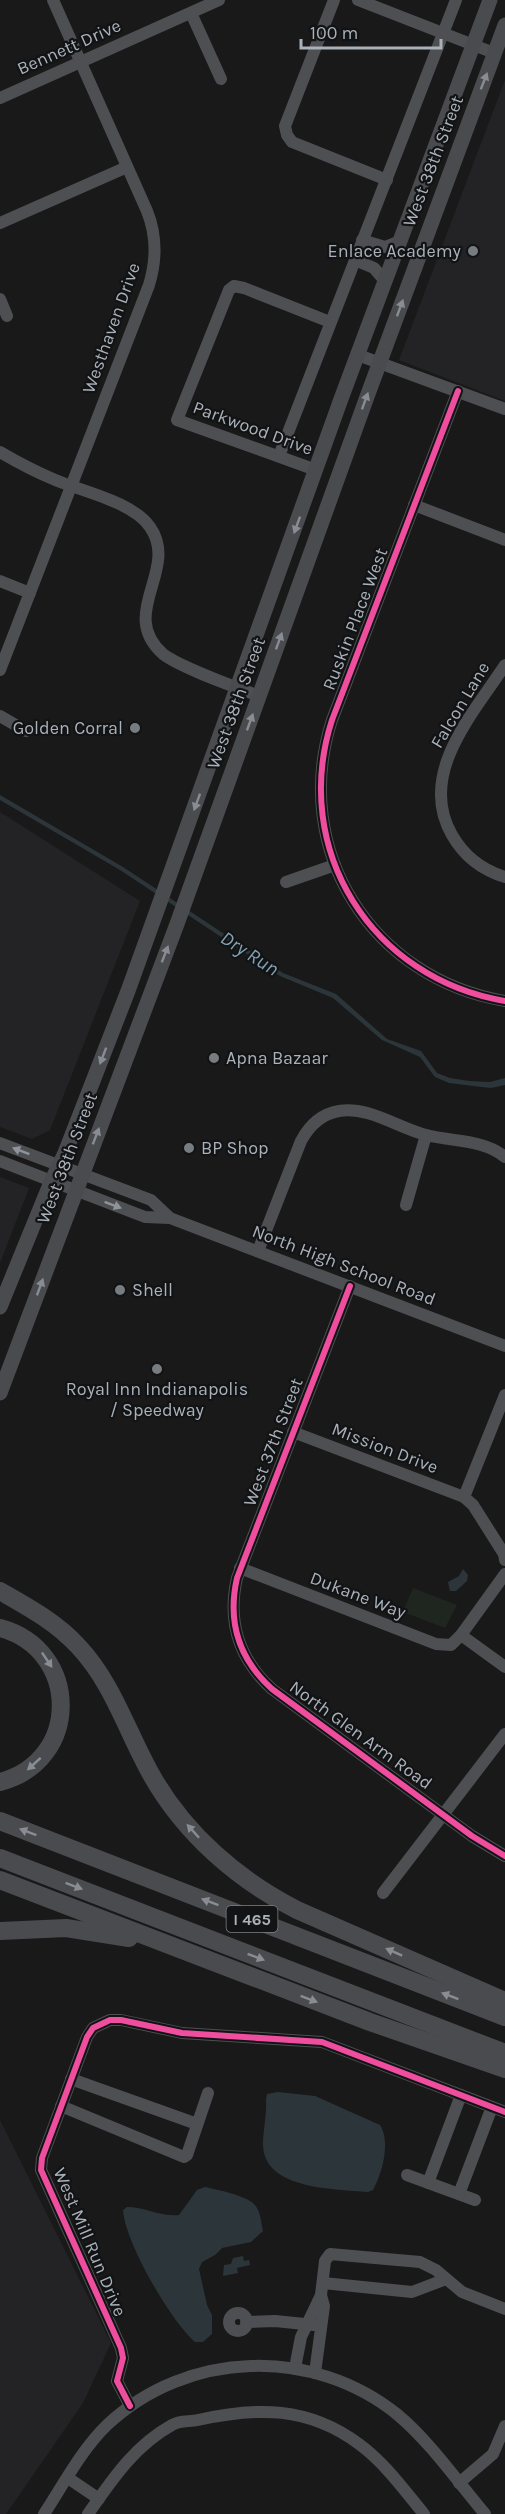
<svg xmlns="http://www.w3.org/2000/svg" width="505" height="2514" viewBox="0 0 505 2514" font-family="Karla,sans-serif">
<style>
.built{fill:#232325}
.green{fill:#1e261f}
.water{fill:#2c363a}
.lines{fill:none;stroke-linecap:round;stroke-linejoin:round}
.minor{stroke:#4d4f52;stroke-width:12}
.major{stroke:#4a4b4e;stroke-width:15}
.highway{stroke:#4a4b4e;stroke-width:18}
.cycleway-casing{stroke:#121315;stroke-width:10}
.cycleway{stroke:#ef4d9e;stroke-width:6}
.oneway{fill:#888d94}
.oneway2{fill:#8e949a}
.poi-dot{fill:#777c81;stroke:#121315;stroke-width:2}
.labels{text-anchor:middle;stroke-width:4.5;stroke-linejoin:round;paint-order:stroke}
.shield{fill:#121315;stroke:#7c8288;stroke-width:1.5}
.shield-label{font-size:16px;font-weight:bold;fill:#aab1b9}
.street-label{font-size:18px;fill:#aab1b9;stroke:#121315}
.poi-label{font-size:18px;fill:#aab1b9;stroke:#121315;text-anchor:start}
.water-label{font-size:20px;font-style:italic;fill:#82a3b3;stroke:#121315}
</style>
<rect width="100%" height="100%" fill="#191919"/>
<g class="built">
<polygon points="505,80 505,401 399,360"/>
<polygon points="0,812 140,901 50,1130 32,1139 0,1127"/>
<polygon points="0,1177 29,1188 0,1263"/>
<polygon points="0,2120 111,2343 83,2403 6,2514 0,2514"/>
</g>
<polygon class="green" points="413,1588 457,1605 445,1628 403,1612"/>
<g class="water">
<polygon points="0,795 123,867 283,973 336,994 387,1039 421,1051 437,1073 450,1078 469,1081 490,1082 505,1078 505,1085 491,1088 473,1086 449,1083 435,1077 420,1057 382,1040 333,998 280,976 120,870 0,800"/>
<polygon points="463,1569 468,1575 467,1581 456,1591 450,1591 448,1582 459,1576"/>
<path d="M278,2092L315,2096L380,2125C391,2142 382,2174 373,2190L368,2192C336,2189 264,2190 263,2145C263,2130 267,2115 266,2099L267,2094Z"/>
<path d="M205,2187C218,2190 244,2195 254,2204C261,2211 261,2223 263,2231L251,2242L222,2248L215,2255L202,2262L199,2269L207,2305L212,2315V2334L203,2342H195C170,2320 125,2242 123,2210L127,2207C145,2207 161,2217 179,2215L197,2190Z"/>
<polygon points="243,2256 244,2261 249,2260 250,2265 237,2268 238,2273 223,2276 224,2265 231,2264 233,2258"/>
</g>
<g class="lines">
<g class="minor">
<polyline points="334,0 285,126 287,135 292,142 387,180"/>
<polyline points="358,0 494,53"/>
<polyline points="191,13 221,79"/>
<polyline points="0,98 219,0"/>
<polyline points="0,223 127,167"/>
<polyline points="362,240 385,247 400,241"/>
<polyline points="355,260 374,268 385,281"/>
<polyline points="0,299 7,316"/>
<polyline points="358,355 505,409"/>
<path d="M458,391L332,720C290,850 372,979 505,1001"/>
<path d="M0,452C17,462 34,471 53,479C80,491 132,501 150,527C180,570 117,613 163,654C181,668 236,687 259,696"/>
<polyline points="279,456 456,0"/>
<polyline points="316,470 177,420 229,290 234,286 244,288 330,322"/>
<polyline points="414,505 505,540"/>
<polyline points="0,581 30,593"/>
<path d="M505,665C473,714 417,774 452,835C464,856 482,870 505,877"/>
<path d="M0,670L149,285C157,259 157,236 147,211L53,0"/>
<polyline points="0,716 26,731"/>
<polyline points="286,882 335,865"/>
<polyline points="0,1143 151,1200 170,1218 505,1346"/>
<polyline points="0,1161 145,1217 170,1218"/>
<polyline points="406,1205 426,1135"/>
<path d="M258,1251L301,1141C309,1126 321,1114 339,1111C369,1106 398,1128 426,1135C453,1142 483,1139 505,1157"/>
<path d="M350,1286L237,1578C227,1622 239,1659 272,1689L472,1836L505,1856"/>
<polyline points="505,1395 464,1497 473,1505 504,1554 505,1560"/>
<polyline points="293,1432 464,1497"/>
<polyline points="240,1568 436,1644 451,1645 461,1635"/>
<polyline points="505,1574 461,1635 505,1667"/>
<polyline points="383,1893 505,1734"/>
<polyline points="71,2079 197,2124"/>
<polyline points="61,2106 184,2157 187,2155 208,2093"/>
<polyline points="407,2175 475,2200"/>
<polyline points="428,2183 461,2095"/>
<polyline points="459,2194 492,2107"/>
<polyline points="323,2283 412,2292 446,2279"/>
<circle cx="238" cy="2322" r="9"/>
<polyline points="246,2322 275,2321 314,2325"/>
<polyline points="295,2368 301,2337 321,2295 325,2261 330,2254 420,2262 436,2270 462,2292 505,2309"/>
<polyline points="315,2373 324,2306 321,2295"/>
<polyline points="130,2406 117,2381 123,2358 121,2348 41,2170 42,2158 87,2037 93,2028 110,2020 121,2020 182,2033 322,2042 505,2112"/>
<polyline points="68,2478 99,2499"/>
<polyline points="459,2483 493,2454 505,2426"/>
<path d="M44,2514C63,2485 82,2449 107,2425C187,2350 313,2346 398,2415C431,2443 457,2481 485,2514"/>
<path d="M88,2514C112,2480 134,2446 172,2425C180,2420 189,2422 198,2420C257,2407 308,2406 359,2444C385,2463 404,2490 424,2514"/>
</g>
<g class="major">
<polyline points="0,1307 51,1182 65,1153 128,991 341,399 490,0"/>
<polyline points="0,1393 177,924 368,394 505,25"/>
</g>
<g class="highway">
<path d="M0,1591C28,1607 56,1622 78,1646C113,1683 127,1732 152,1776C185,1834 238,1880 297,1910L505,2001"/>
<path d="M0,1628C81,1650 81,1761 0,1782"/>
<polyline points="0,1821 505,2017"/>
<polyline points="0,1858 505,2053"/>
<polyline points="0,1880 370,2022 505,2069"/>
<polyline points="0,1931 66,1928 129,1938"/>
</g>
<g class="cycleway-casing">
<g id="cycleway">
<path d="M458,391L332,720C290,850 372,979 505,1001"/>
<path d="M350,1286L237,1578C227,1622 239,1659 272,1689L472,1836L505,1856"/>
<polyline points="130,2406 117,2381 123,2358 121,2348 41,2170 42,2158 87,2037 93,2028 110,2020 121,2020 182,2033 322,2042 505,2112"/>
</g>
</g>
<use href="#cycleway" class="cycleway"/>
</g>
<defs><path id="oneway-solid" d="M-6-.8H1V-3.2L6.5 0L1 3.2V.8H-6Z" transform="scale(1.5)"/></defs>
<g class="oneway">
<use href="#oneway-solid" transform="translate(484 81) rotate(-69)"/>
<use href="#oneway-solid" transform="translate(400 308) rotate(-70)"/>
<use href="#oneway-solid" transform="translate(365 401) rotate(-70)"/>
<use href="#oneway-solid" transform="translate(297 525) rotate(110)"/>
<use href="#oneway-solid" transform="translate(279 641) rotate(-70)"/>
<use href="#oneway-solid" transform="translate(250 722) rotate(-70)"/>
<use href="#oneway-solid" transform="translate(197 802) rotate(110)"/>
<use href="#oneway-solid" transform="translate(165 954) rotate(-69)"/>
<use href="#oneway-solid" transform="translate(103 1056) rotate(111)"/>
<use href="#oneway-solid" transform="translate(96 1136) rotate(-69)"/>
<use href="#oneway-solid" transform="translate(40 1287) rotate(-70)"/>
<use href="#oneway-solid" transform="translate(47 1660) rotate(56)"/>
<use href="#oneway-solid" transform="translate(34 1764) rotate(138)"/>
<use href="#oneway-solid" transform="translate(193 1831) rotate(-132)"/>
<use href="#oneway-solid" transform="translate(28 1832) rotate(-159)"/>
<use href="#oneway-solid" transform="translate(74 1886) rotate(21)"/>
<use href="#oneway-solid" transform="translate(210 1902) rotate(-159)"/>
<use href="#oneway-solid" transform="translate(394 1952) rotate(-156)"/>
<use href="#oneway-solid" transform="translate(256 1957) rotate(21)"/>
<use href="#oneway-solid" transform="translate(450 1996) rotate(-159)"/>
<use href="#oneway-solid" transform="translate(309 1999) rotate(21)"/>
</g>
<g class="oneway2">
<use href="#oneway-solid" transform="translate(21 1151) rotate(-159)"/>
<use href="#oneway-solid" transform="translate(113 1205) rotate(21)"/>
</g>
<g class="poi-dot">
<circle cx="473" cy="251" r="6"/>
<circle cx="135" cy="728" r="6"/>
<circle cx="214" cy="1058" r="6"/>
<circle cx="189" cy="1148" r="6"/>
<circle cx="120" cy="1290" r="6"/>
<circle cx="157" cy="1369" r="6"/>
</g>
<g class="labels">
<rect class="shield" x="226.5" y="1906" width="51" height="26" rx="4.5"/>
<g class="shield-label">
<text x="252" y="1925">I 465</text>
</g>
<g class="street-label">
<text transform="translate(69 47) rotate(-24)" y="6">Bennett Drive</text>
<text transform="translate(433 161) rotate(-69)" y="6">West 38th Street</text>
<text transform="translate(111 328) rotate(-70)" y="6">Westhaven Drive</text>
<text transform="translate(253 428) rotate(20)" y="6">Parkwood Drive</text>
<text transform="translate(355 619) rotate(-69)" y="6">Ruskin Place West</text>
<text transform="translate(236 703) rotate(-70)" y="6">West 38th Street</text>
<text transform="translate(460 705) rotate(-59)" y="6">Falcon Lane</text>
<text transform="translate(67 1158) rotate(-69)" y="6">West 38th Street</text>
<text transform="translate(344 1265) rotate(21)" y="6">North High School Road</text>
<text transform="translate(273 1442) rotate(-69)" y="6">West 37th Street</text>
<text transform="translate(385 1448) rotate(21)" y="6">Mission Drive</text>
<text transform="translate(358 1595) rotate(21)" y="6">Dukane Way</text>
<text transform="translate(361 1735) rotate(36)" y="6">North Glen Arm Road</text>
<text transform="translate(90 2242) rotate(67)" y="6">West Mill Run Drive</text>
</g>
<g class="poi-label">
<text x="461" y="257" text-anchor="end">Enlace Academy</text>
<text x="123" y="734" text-anchor="end">Golden Corral</text>
<text x="226" y="1064">Apna Bazaar</text>
<text x="201" y="1154">BP Shop</text>
<text x="132" y="1296">Shell</text>
<text x="157" y="1395" text-anchor="middle">Royal Inn Indianapolis<tspan x="157" dy="21">/ Speedway</tspan></text>
</g>
<g class="water-label">
<text transform="translate(250 953) rotate(33)" y="7">Dry Run</text>
</g>
</g>
<path d="M301 39v9h140v-9" fill="none" stroke="#aab1b9" stroke-width="3"/>
<text x="310" y="39" font-size="18" fill="#aab1b9" stroke="#121315" stroke-width="4.5" paint-order="stroke">100 m</text>
</svg>
